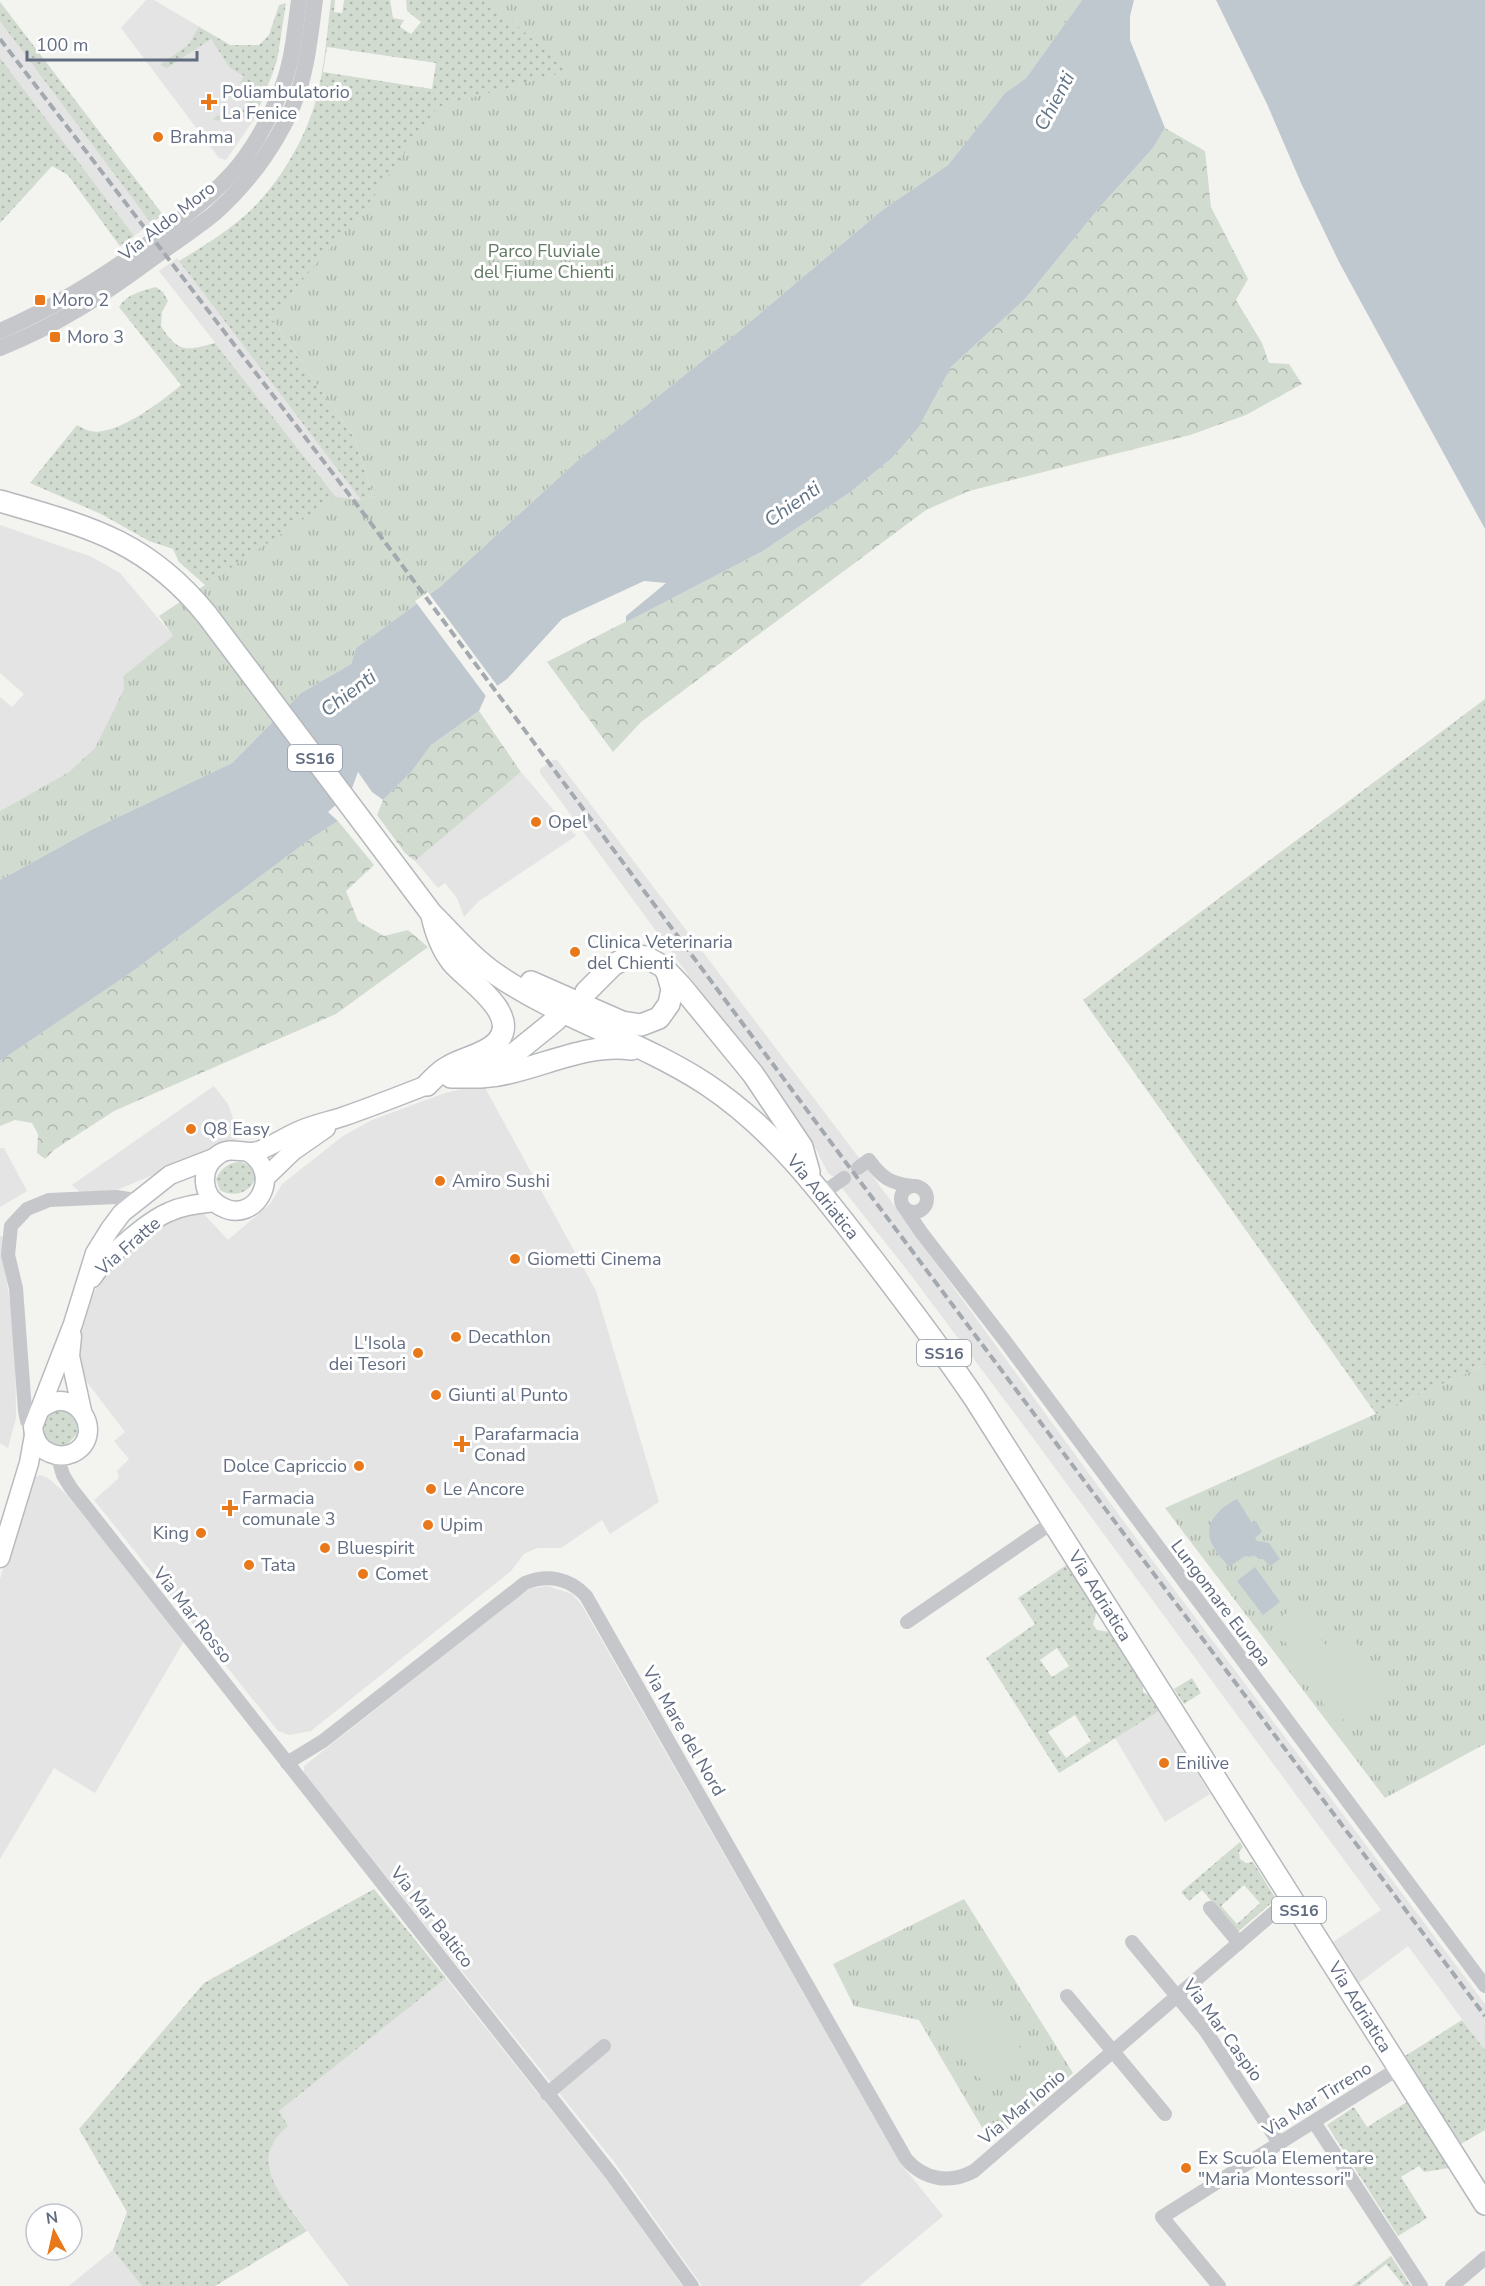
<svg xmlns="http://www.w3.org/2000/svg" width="1485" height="2286" viewBox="0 0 1485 2286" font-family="'Nunito Sans',sans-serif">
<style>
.built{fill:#e3e4e3}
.grass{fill:url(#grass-dots);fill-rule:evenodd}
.forest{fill:url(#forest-crowns)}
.park{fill:url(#park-tufts)}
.pitch{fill:#d2dbd0}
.water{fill:#c0c8cf}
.pier{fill:#f3f4ef}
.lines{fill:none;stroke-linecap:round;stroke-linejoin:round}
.secondary-casing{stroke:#b7babf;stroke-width:21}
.primary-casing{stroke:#b5b8bc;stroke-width:24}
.minor{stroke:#c5c7cb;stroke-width:14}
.tertiary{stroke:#c5c7cb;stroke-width:16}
.secondary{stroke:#fff;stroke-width:18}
.primary{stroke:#fff;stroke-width:21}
.rail{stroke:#a4a8af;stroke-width:4;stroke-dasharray:9 4.5;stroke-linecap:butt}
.poi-dot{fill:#e9781a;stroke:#fff;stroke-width:2}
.labels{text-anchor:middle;stroke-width:6;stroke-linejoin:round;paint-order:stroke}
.shield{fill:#fff;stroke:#9098a7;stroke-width:1.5}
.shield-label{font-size:16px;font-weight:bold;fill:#616c81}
.poi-label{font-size:18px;fill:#616c81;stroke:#fff;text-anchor:start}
.street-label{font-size:18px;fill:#616c81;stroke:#fff}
.park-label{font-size:18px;fill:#607861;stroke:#fff}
.water-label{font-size:20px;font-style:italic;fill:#627486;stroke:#fff}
</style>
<defs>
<pattern id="grass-dots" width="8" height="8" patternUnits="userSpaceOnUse" patternTransform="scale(1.5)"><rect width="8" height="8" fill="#d2dbd0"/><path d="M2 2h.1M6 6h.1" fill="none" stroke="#aeb6ae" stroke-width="1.8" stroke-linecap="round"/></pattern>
<pattern id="forest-crowns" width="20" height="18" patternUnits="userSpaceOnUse" patternTransform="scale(1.5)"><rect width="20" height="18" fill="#d2dbd0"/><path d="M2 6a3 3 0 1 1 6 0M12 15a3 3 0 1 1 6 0" fill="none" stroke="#aeb6ae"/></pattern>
<pattern id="park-tufts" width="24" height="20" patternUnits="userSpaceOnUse" patternTransform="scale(1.5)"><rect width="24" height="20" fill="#d2dbd0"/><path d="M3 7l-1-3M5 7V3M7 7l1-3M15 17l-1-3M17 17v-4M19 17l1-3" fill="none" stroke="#aeb6ae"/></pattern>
</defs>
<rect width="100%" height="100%" fill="#f3f4ef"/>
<g class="built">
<polygon points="146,0 154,0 274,71 255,118 226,160 219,158 121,28"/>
<polygon points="0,2 163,215 120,246 0,82"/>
<polygon points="177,258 368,509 357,524 159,271"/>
<polygon points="0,525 92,557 120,573 173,636 123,676 124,689 95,748 69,772 0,811 0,697 12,707 24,694 0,673"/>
<polygon points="553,760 557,760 866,1167 1138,1541 1485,2004 1485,2050 1408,1946 1359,1983 1333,1942 1381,1910 1030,1434 904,1266 841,1187 836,1176 832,1176 828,1173 816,1149 540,773 540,769"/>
<polygon points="521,772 576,836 479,901 464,917 457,898 445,883 438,888 415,861"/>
<polygon points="483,1084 596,1291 659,1502 610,1534 602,1520 561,1548 537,1548 524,1554 511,1571 311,1731 289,1735 278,1731 94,1500 119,1478 117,1471 129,1459 114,1441 125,1432 77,1369 75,1349 83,1320 102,1274 156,1228 178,1217 202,1212 228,1240 270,1204 282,1184 343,1136 372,1120 445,1093"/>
<polygon points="214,1086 228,1104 240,1138 110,1193 83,1195 72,1185"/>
<polygon points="0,1148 4,1148 27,1191 0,1207"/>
<polygon points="0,1236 3,1237 5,1270 15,1334 16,1418 8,1448 0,1443"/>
<polygon points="40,1475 48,1478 68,1496 184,1641 95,1793 54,1768 0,1859 0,1579 31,1479"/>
<polygon points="548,1586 572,1594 581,1604 901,2164 943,2216 859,2286 702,2286 615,2163 304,1773 304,1766 519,1596 532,1588"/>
<polygon points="1159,1711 1210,1794 1165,1822 1115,1738"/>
<polygon points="446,1978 606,2179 683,2286 349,2286 275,2188 268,2169 270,2149 277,2134 279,2111"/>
<polygon points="113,2250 142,2286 69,2286"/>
</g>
<g class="grass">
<path d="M331,0H335L334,12L342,13L344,0H390L393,18L404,20L400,27L411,34L421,22L407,11L406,0H878L270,317L355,439L371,490L375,496L361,500L179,261C204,246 230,230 251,210C281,181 307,136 317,96C325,65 327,31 331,0ZM327,47L436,63L432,89L323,72Z"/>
<polygon points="0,2 163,215 151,223 0,21"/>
<polygon points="286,3 277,61 256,114 233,121 213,120 217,115 226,119 240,114 246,103 246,89 240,83 244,76 230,68 211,39 167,68 160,65 188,45 199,27 230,45 259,45 269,35 279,5"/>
<polygon points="0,58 134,236 120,246 68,175 52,166 0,223"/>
<path d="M156,287L163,292L168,301L162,312L161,326C178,353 186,351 215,343L357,524L205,585L179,562L173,549L149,541L101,514L30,483L77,425C81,427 86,430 90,431C116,437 162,401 181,385L119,307C127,294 141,291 156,287Z"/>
<polygon points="1485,699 1485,1365 1376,1414 1083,1000"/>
<path d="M241,1162C272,1171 245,1205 220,1190L216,1179C221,1168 229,1162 241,1162Z"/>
<path d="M67,1408L77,1420V1434L64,1448L49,1447L42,1430C47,1414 50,1410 67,1408Z"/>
<path d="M1068,1564L1097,1611L1093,1624L1097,1630L1110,1632L1143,1685V1692L1149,1695L1159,1711L1059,1773L986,1658L1035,1624L1018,1598ZM1057,1648L1069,1666L1052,1677L1040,1660ZM1075,1715L1091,1741L1066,1758L1048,1732Z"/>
<polygon points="1192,1678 1201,1693 1184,1704 1174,1689"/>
<path d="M1240,1842L1243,1847L1239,1852L1240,1859L1246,1863L1253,1862L1276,1899L1238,1932L1202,1890L1189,1901L1181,1892ZM1244,1885L1260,1903L1237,1924L1221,1906Z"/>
<path d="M374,1889L446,1978L279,2111L288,2126C245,2160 284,2199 307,2231L215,2286H142L113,2250L127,2212L79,2129L204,1983Z"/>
<polygon points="1462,2020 1485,2050 1485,2130 1461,2144 1405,2056"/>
<polygon points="1407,2102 1449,2168 1424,2172 1419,2166 1401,2177 1427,2218 1398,2236 1327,2125 1354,2107 1367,2127"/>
<polygon points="1391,2256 1411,2286 1404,2286 1386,2264 1359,2286 1352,2286"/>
</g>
<g class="forest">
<polygon points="1165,128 1205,151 1211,207 1248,279 1236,300 1262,343 1269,363 1289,364 1302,384 1246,415 1190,435 969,491 926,510 641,722 613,752 547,662 763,551 849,493 892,458 919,427 951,367 1025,299 1099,208 1153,148"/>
<polygon points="479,711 521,772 415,861 405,853 377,815 383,800 412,771 431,745"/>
<polygon points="338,821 374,865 346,891 358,921 384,936 408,930 428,947 336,1014 114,1111 54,1150 45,1159 37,1153 38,1134 32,1123 15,1120 0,1126 0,1061 129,974 313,837"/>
</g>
<g class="park">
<polygon points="488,0 1082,0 1026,78 1005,93 948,165 881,211 731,338 577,461 441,586 356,648 351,664 301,693 232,763 91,830 0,880 0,811 69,772 95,748 124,689 123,676 173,636 159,616 336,497 361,500 375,496 371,490 355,439 270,317 367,206 437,107 568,71"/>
<polygon points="1485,1365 1485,1744 1385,1798 1165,1508"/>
<polygon points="964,1899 1073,2073 998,2137 987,2136 919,2020 854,2006 833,1964"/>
</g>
<g class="pitch">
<polygon points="1296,1606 1327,1647 1302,1665 1272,1624"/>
<polygon points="1352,1637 1388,1686 1338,1723 1301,1674"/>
<polygon points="978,2001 1028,2057 990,2090 941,2034"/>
</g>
<g class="water">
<polygon points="1082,0 1134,0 1130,16 1130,40 1165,128 1153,148 1099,208 1025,299 951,367 919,427 892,458 849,493 763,551 626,622 626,616 666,583 644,581 562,619 507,679 487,693 479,711 431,745 412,771 383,800 372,792 358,772 351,791 328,812 338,821 313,837 129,974 0,1061 0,880 91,830 232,763 301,693 351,664 356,648 441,586 577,461 731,338 881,211 948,165 1005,93 1026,78"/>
<polygon points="1216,0 1485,0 1485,529 1339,262 1301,183 1267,104"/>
<path d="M1237,1499L1252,1523L1256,1521L1262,1532L1255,1538L1257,1541L1269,1543L1280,1559L1270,1566L1263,1559H1259L1252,1554L1251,1557L1245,1556L1229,1567C1223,1560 1216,1552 1212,1544C1202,1524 1220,1507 1237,1499Z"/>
<polygon points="1255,1567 1280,1602 1263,1615 1237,1581"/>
</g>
<polygon class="pier" points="428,592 499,688 489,695 488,699 415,601"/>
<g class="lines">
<g class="secondary-casing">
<g id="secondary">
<path d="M248,1152C284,1173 256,1225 222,1207C201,1197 199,1168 218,1155C231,1145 244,1155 258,1151C273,1146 287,1135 303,1129C316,1124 329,1121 342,1117C371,1107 399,1096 427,1085"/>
<polyline points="265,1178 293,1151 326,1128"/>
<path d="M92,1278C105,1258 147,1221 169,1212C184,1205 199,1204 215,1202"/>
<polyline points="72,1336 70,1356 82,1411"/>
<path d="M41,1409C75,1381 108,1435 73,1453C66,1456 57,1456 50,1453C39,1449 34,1439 33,1427L73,1324L95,1253L110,1229L122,1213L170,1175L214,1158"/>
<polyline points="0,1558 29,1463 34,1435"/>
</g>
</g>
<g class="primary-casing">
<g id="primary">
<path d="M0,501C89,527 146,540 207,615L431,913C452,934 472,958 497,975C562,1019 640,1041 706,1084C774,1129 822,1193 871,1257C907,1304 942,1350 975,1399L1485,2204"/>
<polyline points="531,982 622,1022 641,1025 659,1018 669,1004 672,989 667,972"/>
<polyline points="586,992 613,965 626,958 636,956 646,957 662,966 681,986 753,1074 802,1147 809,1172"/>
<polyline points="473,1069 515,1053 557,1019"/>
<path d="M451,1077C470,1077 489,1078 508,1073C548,1064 590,1043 632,1049"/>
<path d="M427,1085C433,1079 440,1071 448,1067C462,1058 485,1055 497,1042C522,1014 467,980 452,962C441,948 436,934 432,916"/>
</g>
</g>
<g class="minor">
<path d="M858,1168L869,1160C882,1178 890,1183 912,1186"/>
<circle cx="914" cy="1199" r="13"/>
<polyline points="823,1193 844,1178"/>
<polyline points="906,1210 921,1232 1005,1341 1485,1986"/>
<polyline points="34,1423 27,1421 25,1411 16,1288 8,1255 11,1226 27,1209 49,1200 116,1197 129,1199 135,1202"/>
<polyline points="57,1455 63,1475 71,1488 612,2175 692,2286"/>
<polyline points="907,1622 1053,1522"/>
<path d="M287,1763L323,1741L525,1583C548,1574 569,1578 586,1596L906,2159C924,2180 950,2184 974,2171L1291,1898"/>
<polyline points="1210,1908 1239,1943"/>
<polyline points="1132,1942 1205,2030 1279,2143"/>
<polyline points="1067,1996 1165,2114"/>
<polyline points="547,2094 604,2046"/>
<polyline points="1314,2122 1421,2286"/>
<polyline points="1219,2286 1162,2217 1399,2068"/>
<polyline points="1452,2286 1485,2258"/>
</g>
<g class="tertiary">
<path d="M0,331C58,306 110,273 160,235C188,214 217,192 239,165C258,141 272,114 283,85C293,58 295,28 299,0"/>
<path d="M0,348C56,326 100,297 149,261C171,245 194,230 215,213C252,180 283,136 299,90C308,61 311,30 315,0"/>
</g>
<use href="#secondary" class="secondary"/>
<use href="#primary" class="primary"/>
<polyline class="rail" points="0,39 367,518 850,1168 1485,2016"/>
</g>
<g class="poi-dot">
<path d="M206 93h6v6h6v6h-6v6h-6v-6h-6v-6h6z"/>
<circle cx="158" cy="137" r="6"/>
<rect x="34" y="294" width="12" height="12" rx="3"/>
<rect x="49" y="331" width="12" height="12" rx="3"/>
<circle cx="536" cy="822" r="6"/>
<circle cx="575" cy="952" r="6"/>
<circle cx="191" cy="1129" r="6"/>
<circle cx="440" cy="1181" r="6"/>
<circle cx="515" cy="1259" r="6"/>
<circle cx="456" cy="1337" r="6"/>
<circle cx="418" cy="1353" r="6"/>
<circle cx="436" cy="1395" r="6"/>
<path d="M459 1435h6v6h6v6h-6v6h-6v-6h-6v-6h6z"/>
<circle cx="359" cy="1466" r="6"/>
<circle cx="431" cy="1489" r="6"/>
<path d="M227 1499h6v6h6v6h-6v6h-6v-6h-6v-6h6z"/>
<circle cx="428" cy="1525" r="6"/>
<circle cx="201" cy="1533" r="6"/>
<circle cx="325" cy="1548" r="6"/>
<circle cx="249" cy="1565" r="6"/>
<circle cx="363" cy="1574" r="6"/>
<circle cx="1164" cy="1763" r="6"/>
<circle cx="1186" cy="2168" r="6"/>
</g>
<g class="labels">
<g class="shield">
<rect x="288" y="745" width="54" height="26" rx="4.5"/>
<rect x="917" y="1340" width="54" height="26" rx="4.5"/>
<rect x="1272" y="1897" width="54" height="26" rx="4.5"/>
</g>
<g class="shield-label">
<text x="315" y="764">SS16</text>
<text x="944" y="1359">SS16</text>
<text x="1299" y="1916">SS16</text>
</g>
<g class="poi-label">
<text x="222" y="98">Poliambulatorio<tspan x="222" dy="21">La Fenice</tspan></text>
<text x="170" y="143">Brahma</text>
<text x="52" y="306">Moro 2</text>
<text x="67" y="343">Moro 3</text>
<text x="548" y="828">Opel</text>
<text x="587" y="948">Clinica Veterinaria<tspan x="587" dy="21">del Chienti</tspan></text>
<text x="203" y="1135">Q8 Easy</text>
<text x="452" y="1187">Amiro Sushi</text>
<text x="527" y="1265">Giometti Cinema</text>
<text x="468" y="1343">Decathlon</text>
<text x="406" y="1349" text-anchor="end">L'Isola<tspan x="406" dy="21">dei Tesori</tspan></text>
<text x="448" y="1401">Giunti al Punto</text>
<text x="474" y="1440">Parafarmacia<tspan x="474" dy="21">Conad</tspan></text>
<text x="347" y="1472" text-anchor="end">Dolce Capriccio</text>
<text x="443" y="1495">Le Ancore</text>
<text x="242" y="1504">Farmacia<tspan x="242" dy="21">comunale 3</tspan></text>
<text x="440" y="1531">Upim</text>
<text x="189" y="1539" text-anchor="end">King</text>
<text x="337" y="1554">Bluespirit</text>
<text x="261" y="1571">Tata</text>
<text x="375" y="1580">Comet</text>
<text x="1176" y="1769">Enilive</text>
<text x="1198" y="2164">Ex Scuola Elementare<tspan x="1198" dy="21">"Maria Montessori"</tspan></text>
</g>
<g class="street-label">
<text transform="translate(167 221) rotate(-38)" y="6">Via Aldo Moro</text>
<text transform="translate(823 1197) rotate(51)" y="6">Via Adriatica</text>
<text transform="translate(128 1246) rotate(-41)" y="6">Via Fratte</text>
<text transform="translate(1100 1596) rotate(58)" y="6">Via Adriatica</text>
<text transform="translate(1221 1603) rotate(53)" y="6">Lungomare Europa</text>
<text transform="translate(193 1615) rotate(52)" y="6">Via Mar Rosso</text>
<text transform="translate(684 1731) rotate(60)" y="6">Via Mare del Nord</text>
<text transform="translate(432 1917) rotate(52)" y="6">Via Mar Baltico</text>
<text transform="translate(1360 2007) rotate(58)" y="6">Via Adriatica</text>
<text transform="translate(1223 2030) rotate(54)" y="6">Via Mar Caspio</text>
<text transform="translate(1317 2099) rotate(-32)" y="6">Via Mar Tirreno</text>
<text transform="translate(1022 2107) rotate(-40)" y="6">Via Mar Ionio</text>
</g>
<g class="park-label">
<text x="544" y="257">Parco Fluviale<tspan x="544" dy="21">del Fiume Chienti</tspan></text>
</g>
<g class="water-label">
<text transform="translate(1054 101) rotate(-62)" y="7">Chienti</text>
<text transform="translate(792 504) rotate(-35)" y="7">Chienti</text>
<text transform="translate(348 693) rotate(-37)" y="7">Chienti</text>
</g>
</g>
<g transform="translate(54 2232) rotate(352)"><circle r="28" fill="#ffffff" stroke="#c0c4cd" stroke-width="1.5"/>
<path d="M0-4.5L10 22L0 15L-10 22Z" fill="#e9781a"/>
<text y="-9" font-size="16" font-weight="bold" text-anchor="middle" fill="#616c81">N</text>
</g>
<path d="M27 51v9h170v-9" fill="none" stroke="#616c81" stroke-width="3"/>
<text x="36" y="51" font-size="18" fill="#616c81" stroke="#ffffff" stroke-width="4.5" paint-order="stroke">100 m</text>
</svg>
